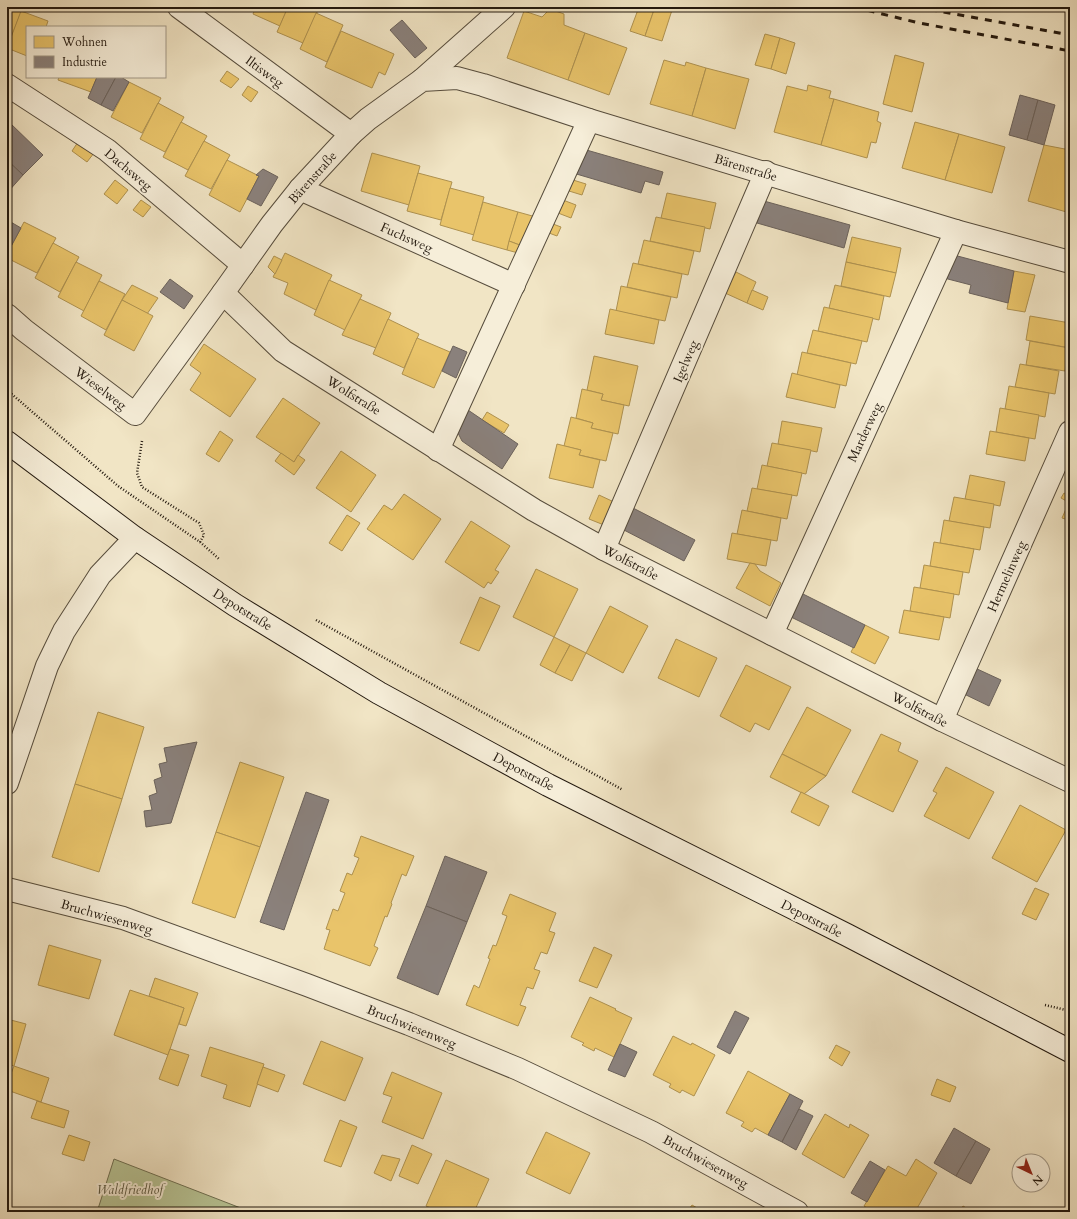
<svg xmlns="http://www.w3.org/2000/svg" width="1077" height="1219" viewBox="0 0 1077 1219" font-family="Cardo,serif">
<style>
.green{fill:#b8c596;stroke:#6e6f52}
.homes{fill:#e9c46a;stroke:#ae914f}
.industry{fill:#8a817c;stroke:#6b625b}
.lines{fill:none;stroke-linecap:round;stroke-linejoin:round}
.minor-casing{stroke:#564c3c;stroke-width:24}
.secondary-casing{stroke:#23190f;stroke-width:24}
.path{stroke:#23190f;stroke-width:2.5;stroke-dasharray:1 2;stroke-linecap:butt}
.minor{stroke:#f6eed9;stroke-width:22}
.secondary{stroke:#f6eed9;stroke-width:22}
.rail{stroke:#23190f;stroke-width:3;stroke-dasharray:7 7;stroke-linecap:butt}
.labels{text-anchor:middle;stroke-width:4;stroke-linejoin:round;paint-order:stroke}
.street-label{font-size:13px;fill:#23190f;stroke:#f6eed9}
.park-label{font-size:13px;font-style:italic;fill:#57553e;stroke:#f6eed9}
</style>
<rect width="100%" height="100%" fill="#f1e5c5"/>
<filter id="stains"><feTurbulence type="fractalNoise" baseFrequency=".005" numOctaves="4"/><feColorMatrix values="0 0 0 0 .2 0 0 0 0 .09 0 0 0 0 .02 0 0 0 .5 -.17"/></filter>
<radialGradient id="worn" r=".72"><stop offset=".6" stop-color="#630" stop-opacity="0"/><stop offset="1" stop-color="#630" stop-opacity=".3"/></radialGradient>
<polygon class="green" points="114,1159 251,1212 97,1212"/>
<g class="homes">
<polygon points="7,7 23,7 9,43 7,42"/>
<polygon points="256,7 288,7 280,26 253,14"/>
<polygon points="288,7 319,8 303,43 277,32"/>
<polygon points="639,7 655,7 645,36 630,31"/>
<polygon points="655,7 673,7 662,41 645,36"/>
<polygon points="550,9 564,14 564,25 585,33 568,80 507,58 524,11 542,17"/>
<polygon points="21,11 48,21 46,27 27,27 27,56 7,48"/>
<polygon points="316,13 343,25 327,62 300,49"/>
<polygon points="341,31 394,54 385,75 379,72 372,88 325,67"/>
<polygon points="585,33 627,48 609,95 568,80"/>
<polygon points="765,34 780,38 771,69 755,65"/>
<polygon points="780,38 795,43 786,74 771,69"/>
<polygon points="895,55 924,63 912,112 883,104"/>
<polygon points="664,60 685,66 686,62 706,68 692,116 650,104"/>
<polygon points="706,68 749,79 735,129 692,116"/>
<polygon points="227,71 239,79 231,88 220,81"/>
<polygon points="59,77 97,77 91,92 58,80"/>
<polygon points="129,82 161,98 142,133 111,117"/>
<polygon points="808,85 831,91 829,98 834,99 821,145 774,132 787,86 807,91"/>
<polygon points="248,86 258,92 251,102 242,95"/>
<polygon points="834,99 879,112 877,121 881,123 876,143 871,142 867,158 821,145"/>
<polygon points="158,103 184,117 165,152 140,139"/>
<polygon points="181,122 207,136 188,170 163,157"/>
<polygon points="915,122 959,134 945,180 902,168"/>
<polygon points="959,134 1005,147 992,193 945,180"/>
<polygon points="204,141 230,155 211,189 185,176"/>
<polygon points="78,142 94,153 87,162 72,151"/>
<polygon points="1044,145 1070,150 1070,213 1028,201"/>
<polygon points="372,153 420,166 409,205 361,191"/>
<polygon points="227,160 259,176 240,212 209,195"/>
<polygon points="418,173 452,182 441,220 407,211"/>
<polygon points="115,180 128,190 117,204 104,194"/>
<polygon points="573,180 586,184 582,195 569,191"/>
<polygon points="450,188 484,197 474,235 440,225"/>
<polygon points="667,193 716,203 710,229 661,218"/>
<polygon points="141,200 151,207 143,217 133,210"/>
<polygon points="563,200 576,205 571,218 558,213"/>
<polygon points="483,202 518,212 507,250 472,240"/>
<polygon points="518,212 536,217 525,247 509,241"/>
<polygon points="656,217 705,227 700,252 650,241"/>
<polygon points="24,222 56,238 37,273 7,258 7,254"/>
<polygon points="553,224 561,227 557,236 549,233"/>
<polygon points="852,237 901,248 896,273 846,262"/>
<polygon points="644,240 694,251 688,275 638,264"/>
<polygon points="509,241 525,247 522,254 507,250"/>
<polygon points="53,243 79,257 60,292 35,278"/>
<polygon points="285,253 332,275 316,310 284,294 288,283 273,277"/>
<polygon points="274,256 282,260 275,274 268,267"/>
<polygon points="76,262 102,275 84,311 58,297"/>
<polygon points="846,262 896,273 890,297 841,286"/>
<polygon points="633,263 682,274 677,298 627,287"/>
<polygon points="1014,271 1035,275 1025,312 1007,309"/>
<polygon points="736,272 756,282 747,303 725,293"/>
<polygon points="329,280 362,295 345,330 314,315"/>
<polygon points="99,281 125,294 106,330 81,316"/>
<polygon points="132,285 158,298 147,314 122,300"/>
<polygon points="835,285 884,296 879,320 829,308"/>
<polygon points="621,286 671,297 665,321 616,311"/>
<polygon points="752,290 768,297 763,310 747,303"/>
<polygon points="360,299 391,313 376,348 342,335"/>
<polygon points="122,300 153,316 134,351 104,335"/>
<polygon points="824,307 873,318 867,342 818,331"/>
<polygon points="610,309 659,320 654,344 605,334"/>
<polygon points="1030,316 1070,323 1070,348 1026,340"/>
<polygon points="388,319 419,334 404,368 373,354"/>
<polygon points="813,330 862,341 856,364 807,353"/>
<polygon points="417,338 450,352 434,388 402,374"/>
<polygon points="1030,341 1069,348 1065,371 1026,365"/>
<polygon points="204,344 256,379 230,417 190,390 201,373 190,365"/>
<polygon points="802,352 851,363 846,386 797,375"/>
<polygon points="594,356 638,366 629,406 601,400 603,394 587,390"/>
<polygon points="1020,364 1059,371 1055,394 1015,387"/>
<polygon points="792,373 840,385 835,408 786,397"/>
<polygon points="1009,386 1049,393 1045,417 1005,409"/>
<polygon points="582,389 603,394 601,400 624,405 618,434 591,428 593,423 576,418"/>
<polygon points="283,398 320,423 294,462 256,437"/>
<polygon points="1000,408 1039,415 1035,439 996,432"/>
<polygon points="487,412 509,425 504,433 482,420"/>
<polygon points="571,417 593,423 591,428 613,433 606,461 579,455 581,450 564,446"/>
<polygon points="782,421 822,428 817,452 778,444"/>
<polygon points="220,431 233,440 219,462 206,454"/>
<polygon points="990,431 1029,438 1025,461 986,454"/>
<polygon points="772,443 811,450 806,474 767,466"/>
<polygon points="557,444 581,450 579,455 600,460 593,488 549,478"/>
<polygon points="341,451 376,475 351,512 316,488"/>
<polygon points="281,453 294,462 298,455 305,460 294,475 275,461"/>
<polygon points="762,465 802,473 797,496 757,489"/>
<polygon points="970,475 1005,482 1000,506 965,499"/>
<polygon points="752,488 792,495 787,519 747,511"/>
<polygon points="1064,493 1070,496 1070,503 1061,498"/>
<polygon points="404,494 441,519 413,560 367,529 384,505 392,510"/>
<polygon points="599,495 614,502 604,525 589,519"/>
<polygon points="954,497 994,504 990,528 949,521"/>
<polygon points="1069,502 1070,503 1070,514 1068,520 1062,518"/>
<polygon points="742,510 781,518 777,541 737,534"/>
<polygon points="347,515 360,523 342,551 329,543"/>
<polygon points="944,520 984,527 980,550 940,543"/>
<polygon points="471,521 510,546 495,570 499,572 491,584 488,582 484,588 445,562"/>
<polygon points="732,533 771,540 766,566 727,559"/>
<polygon points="934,542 974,549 969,573 930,566"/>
<polygon points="750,563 755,564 760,571 781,583 770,606 736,588"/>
<polygon points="924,565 963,572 959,595 920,588"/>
<polygon points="536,569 578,589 554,637 513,617"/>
<polygon points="914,587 954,594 950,618 910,611"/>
<polygon points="480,597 500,606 479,651 460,643"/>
<polygon points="610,606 648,626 623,673 586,653"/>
<polygon points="904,610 944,617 939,640 899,633"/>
<polygon points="865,625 889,637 875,664 851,652"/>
<polygon points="554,637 570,645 555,673 540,665"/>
<polygon points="676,639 717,658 699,697 658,678"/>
<polygon points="570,645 586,653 572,681 555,673"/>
<polygon points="746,665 791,687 769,730 755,723 750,732 720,716"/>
<polygon points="807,707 851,730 826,776 782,754"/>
<polygon points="98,712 144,727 122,799 75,784"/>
<polygon points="881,734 901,743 898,751 918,761 893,812 852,792"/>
<polygon points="782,754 826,776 804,794 770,777"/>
<polygon points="240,762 284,777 260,847 216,832"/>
<polygon points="946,767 994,792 969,839 924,816 937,793 933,791"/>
<polygon points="75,784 122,799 99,872 52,857"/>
<polygon points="801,792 829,806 819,826 791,812"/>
<polygon points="1020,805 1066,830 1037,882 992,858"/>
<polygon points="216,832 260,847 235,918 192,903"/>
<polygon points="361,836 414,856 406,876 402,874 391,903 392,904 387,917 385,916 374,946 378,948 370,966 324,949 330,930 326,929 333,909 338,911 345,893 340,891 347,873 352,875 359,858 354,856"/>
<polygon points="1035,888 1049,894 1036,920 1022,914"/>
<polygon points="510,894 556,913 549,931 555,933 547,954 541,952 534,969 540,971 533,989 527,987 520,1005 526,1007 518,1026 466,1005 474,985 479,988 490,959 488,958 493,945 496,946 507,916 502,914"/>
<polygon points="49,945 101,960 89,999 38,985"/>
<polygon points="594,947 612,955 597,988 579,981"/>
<polygon points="155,978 198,993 186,1026 179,1024 184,1008 149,996"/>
<polygon points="130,990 184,1008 168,1055 114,1035"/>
<polygon points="590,997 616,1009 615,1010 632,1018 614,1057 595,1048 594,1051 582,1045 584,1043 571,1037"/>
<polygon points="7,1019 26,1024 14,1066 7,1064"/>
<polygon points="673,1036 691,1045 692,1043 715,1055 694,1096 682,1090 680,1093 669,1087 671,1084 653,1075"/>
<polygon points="321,1041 363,1058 345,1101 303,1084"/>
<polygon points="836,1045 850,1052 842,1066 829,1058"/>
<polygon points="210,1047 264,1064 250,1107 223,1098 227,1085 201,1076"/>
<polygon points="170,1049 189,1055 178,1086 159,1079"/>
<polygon points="14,1066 49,1078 41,1102 7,1090 7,1084"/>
<polygon points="263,1067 285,1075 278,1092 257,1084"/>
<polygon points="748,1071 790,1094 768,1135 755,1128 752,1132 741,1126 744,1122 726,1113"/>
<polygon points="392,1072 442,1093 423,1139 382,1122 392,1097 383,1094"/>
<polygon points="937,1079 956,1087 950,1102 931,1095"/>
<polygon points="37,1101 69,1111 64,1128 31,1118"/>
<polygon points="825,1114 849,1128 850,1124 869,1135 844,1178 802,1154"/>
<polygon points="340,1120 357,1127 341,1167 324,1161"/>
<polygon points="546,1132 590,1153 570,1194 526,1173"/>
<polygon points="69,1135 90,1142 84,1161 62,1154"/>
<polygon points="412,1145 432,1154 418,1184 399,1176"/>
<polygon points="382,1155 400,1159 391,1181 374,1173"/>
<polygon points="916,1159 937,1173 915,1212 874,1212 864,1206 888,1166 906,1176"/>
<polygon points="446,1160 489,1179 474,1212 440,1212 426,1206"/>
<polygon points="692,1205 704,1212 687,1212"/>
<polygon points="963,1206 973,1212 959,1212"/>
</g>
<g class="industry">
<polygon points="402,20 427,48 415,58 390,30"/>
<polygon points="97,77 116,77 101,105 88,98"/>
<polygon points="116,77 121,77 129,82 113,111 101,105"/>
<polygon points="1020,95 1038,100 1027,140 1009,135"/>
<polygon points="1038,100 1055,105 1044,145 1027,140"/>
<polygon points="10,123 43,155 23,175 7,160 7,127"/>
<polygon points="583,149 663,172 659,185 645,181 641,193 573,173"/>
<polygon points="7,160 23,175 7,193"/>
<polygon points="263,169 278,177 261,206 247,199 259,176 256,175"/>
<polygon points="764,201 850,225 844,248 757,223"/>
<polygon points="9,221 21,228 8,252 7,251 7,225"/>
<polygon points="950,254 1014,271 1008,303 969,293 971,285 944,278"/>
<polygon points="170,279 193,296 184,309 160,292"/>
<polygon points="453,346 467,352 456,378 442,371"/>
<polygon points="468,410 518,444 502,469 462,441 458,433"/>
<polygon points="633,508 695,540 684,561 622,529"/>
<polygon points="801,593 865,625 854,648 789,616"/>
<polygon points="975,668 1001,680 989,706 962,693"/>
<polygon points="197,742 171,823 146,827 144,811 152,810 149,796 157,793 154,780 162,777 159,764 167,762 164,748"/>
<polygon points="306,792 329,800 284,930 260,922"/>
<polygon points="445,856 487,872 467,922 426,906"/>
<polygon points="426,906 467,922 438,995 397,978"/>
<polygon points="735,1011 749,1018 730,1054 717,1047"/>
<polygon points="620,1044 637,1052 625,1077 608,1070"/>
<polygon points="790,1094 803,1101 782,1142 768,1135"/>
<polygon points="799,1109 813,1116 796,1150 782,1142"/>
<polygon points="954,1128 976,1141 956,1176 934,1163"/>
<polygon points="976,1141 990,1149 971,1184 956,1176"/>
<polygon points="870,1161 885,1170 867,1202 851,1193"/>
</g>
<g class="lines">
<g class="minor-casing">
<g id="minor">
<polyline points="179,7 351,134"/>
<polyline points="422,80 504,7"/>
<polyline points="7,85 107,150 243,265"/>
<polyline points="300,189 514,285"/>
<polyline points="223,293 283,351 534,510 604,549 942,720 1070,781"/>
<polyline points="7,315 24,330 135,414 223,293 272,224 300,189 351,134 368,119 422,80 457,78 483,85 589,120 956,231 1070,262"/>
<polyline points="438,450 589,120"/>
<polyline points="604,549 766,172"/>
<polyline points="772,634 956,231"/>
<polyline points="942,720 1070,432"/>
<polyline points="7,783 47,666 64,631 100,575 135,538"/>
<polyline points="7,889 123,918 307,985 409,1024 518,1069 651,1132 797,1212"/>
</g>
</g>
<g class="secondary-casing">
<polyline id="secondary" points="7,442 135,538 235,605 379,693 548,785 847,935 1070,1051"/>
</g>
<g class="path">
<polyline points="7,390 118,486 200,542 219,559"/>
<polyline points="142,441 137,473 142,487 199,523 204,535 200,542"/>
<polyline points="316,620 623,790"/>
<polyline points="1045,1005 1070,1011"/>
</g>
<use href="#minor" class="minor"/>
<use href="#secondary" class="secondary"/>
<g class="rail">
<polyline points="854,7 919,23 1070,51"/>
<polyline points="916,7 1070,35"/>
</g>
</g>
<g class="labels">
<g class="street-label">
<text transform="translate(265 71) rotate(36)" y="5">Iltisweg</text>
<text transform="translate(746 167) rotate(17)" y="5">Bärenstraße</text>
<text transform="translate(129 169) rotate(40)" y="5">Dachsweg</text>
<text transform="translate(312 177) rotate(-48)" y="5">Bärenstraße</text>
<text transform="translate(407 237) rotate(24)" y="5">Fuchsweg</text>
<text transform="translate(685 361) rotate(-67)" y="5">Igelweg</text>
<text transform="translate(101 388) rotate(37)" y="5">Wieselweg</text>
<text transform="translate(354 395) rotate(32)" y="5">Wolfstraße</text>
<text transform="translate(864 432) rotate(-65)" y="5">Marderweg</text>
<text transform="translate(631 562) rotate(27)" y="5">Wolfstraße</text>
<text transform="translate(1006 576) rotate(-66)" y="5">Hermelinweg</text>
<text transform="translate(243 609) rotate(32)" y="5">Depotstraße</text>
<text transform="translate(920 709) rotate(27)" y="5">Wolfstraße</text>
<text transform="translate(524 771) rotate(28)" y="5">Depotstraße</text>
<text transform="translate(107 916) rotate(16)" y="5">Bruchwiesenweg</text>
<text transform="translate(812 918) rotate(27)" y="5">Depotstraße</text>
<text transform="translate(412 1026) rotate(22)" y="5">Bruchwiesenweg</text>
<text transform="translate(706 1161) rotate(29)" y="5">Bruchwiesenweg</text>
</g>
<g class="park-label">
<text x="130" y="1194">Waldfriedhof</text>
</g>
</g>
<rect width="1077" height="1219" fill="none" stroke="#f1e5c5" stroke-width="24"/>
<rect x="8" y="8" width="1061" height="1203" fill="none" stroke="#23190f" stroke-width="2"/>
<rect x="12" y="12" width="1053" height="1195" fill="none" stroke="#23190f"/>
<rect x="26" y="26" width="140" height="52" fill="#f6eed9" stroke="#a29988"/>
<rect x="34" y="36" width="20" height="12" fill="#e9c46a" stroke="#a29988"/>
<text x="62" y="46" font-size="12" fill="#23190f">Wohnen</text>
<rect x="34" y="56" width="20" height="12" fill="#8a817c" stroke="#a29988"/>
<text x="62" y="66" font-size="12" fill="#23190f">Industrie</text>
<g transform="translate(1031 1173) rotate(137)"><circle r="19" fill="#f6eed9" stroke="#a29988"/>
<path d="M0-3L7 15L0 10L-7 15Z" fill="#8f2418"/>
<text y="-6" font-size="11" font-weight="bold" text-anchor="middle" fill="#23190f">N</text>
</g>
<rect width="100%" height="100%" filter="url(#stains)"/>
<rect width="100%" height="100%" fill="url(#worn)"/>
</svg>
